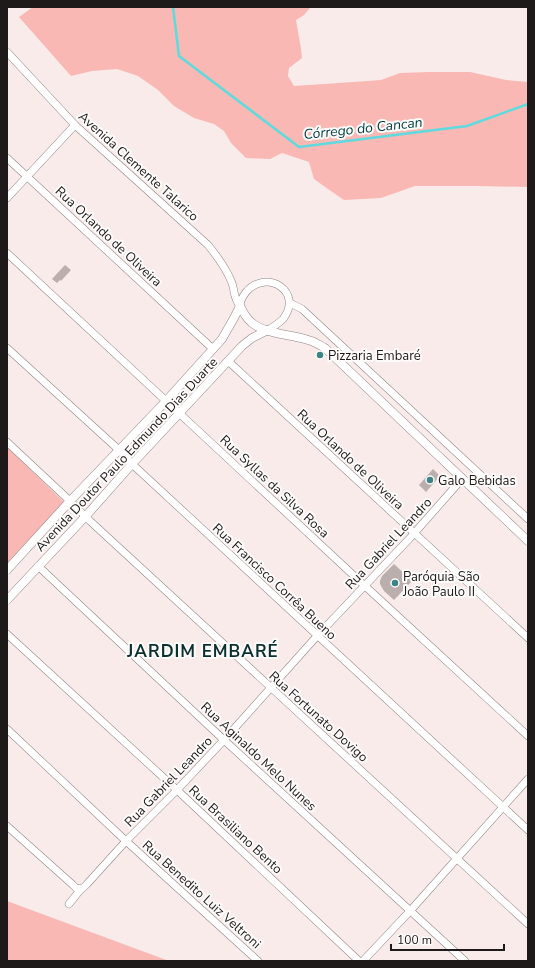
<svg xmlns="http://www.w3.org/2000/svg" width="535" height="968" viewBox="0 0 535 968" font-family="'Nunito Sans',sans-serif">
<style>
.green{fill:#f9b8b3}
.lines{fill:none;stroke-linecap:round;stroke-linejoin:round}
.stream{stroke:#5ddbde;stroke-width:2.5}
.building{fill:#bbafae}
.minor-casing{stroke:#8f8382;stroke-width:8}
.tertiary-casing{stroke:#8f8382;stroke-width:9}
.minor{stroke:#fff;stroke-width:7}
.tertiary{stroke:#fff;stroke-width:8}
.poi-dot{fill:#3c8486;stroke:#fdfbfa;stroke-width:1.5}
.labels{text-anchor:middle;stroke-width:4;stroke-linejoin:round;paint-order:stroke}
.street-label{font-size:13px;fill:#1f1a1a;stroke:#fdfbfa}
.poi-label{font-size:13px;fill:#1f1a1a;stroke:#fdfbfa;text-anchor:start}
.water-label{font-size:14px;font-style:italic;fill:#003e40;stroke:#fdfbfa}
.district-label{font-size:17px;font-weight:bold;letter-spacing:1px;fill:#0c3031;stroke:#fdfbfa}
</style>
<rect width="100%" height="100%" fill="#f8ebe9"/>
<g class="green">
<polygon points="33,7 310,7 310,8 304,15 296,20 301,49 302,58 289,68 288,76 294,86 368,81 381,80 400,73 429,72 470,72 506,80 528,82 528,187 478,186 415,186 381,198 344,200 328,189 314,179 309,162 282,153 270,159 246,158 231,143 224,131 214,124 194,118 174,106 158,90 138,76 117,69 92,71 71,76 19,17"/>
<polygon points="7,447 65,503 7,566"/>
<polygon points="7,901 169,961 7,961"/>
</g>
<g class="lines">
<polyline class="stream" points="173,7 179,56 299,147 467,126 528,104"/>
</g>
<g class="building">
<polygon points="65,265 71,270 61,281 60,280 57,283 52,279"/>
<polygon points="433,469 440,476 426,492 419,485"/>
<polygon points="394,564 412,581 394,600 384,591 380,584 380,581 382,576"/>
</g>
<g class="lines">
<g class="minor-casing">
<g id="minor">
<path d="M7,52L75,125L208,245C217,256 227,270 232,283C235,292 233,297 240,306"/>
<polyline points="7,158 213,349"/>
<polyline points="7,198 75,125"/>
<polyline points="7,253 365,586 528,736"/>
<polyline points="290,303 302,309 528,519"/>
<path d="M240,306C240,301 243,296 246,292C267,268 304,292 283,319C279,323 273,327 268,330"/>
<polyline points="7,348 119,450 132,464 528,830"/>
<polyline points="228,361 528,638"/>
<polyline points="7,442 70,501 90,521 528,924"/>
<polyline points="38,566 224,740 465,961"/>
<polyline points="7,634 177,790 359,961"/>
<polyline points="7,729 126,841 258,961"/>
<polyline points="7,826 73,885 76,888 81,889"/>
<polyline points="69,904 81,889 84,887 87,884 126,841 177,790 224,740 317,636 410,538 462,479"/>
<polyline points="363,961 410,911 528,779"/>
</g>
</g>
<g class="tertiary-casing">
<g id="tertiary">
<path d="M240,306C243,312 246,318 251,322C264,334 290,334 308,340C314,341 319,345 325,348L528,541"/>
<polyline points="7,570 70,501 166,401 222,339 234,318 240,306"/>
<polyline points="7,600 85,517 132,464 242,346 252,338 268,330"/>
</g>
</g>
<use href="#minor" class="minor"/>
<use href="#tertiary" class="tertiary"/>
</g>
<g class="poi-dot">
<circle cx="320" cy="355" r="4"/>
<circle cx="430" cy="480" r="4"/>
<circle cx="395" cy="583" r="4"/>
</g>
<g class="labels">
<g class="street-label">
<text transform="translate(139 166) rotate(42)" y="5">Avenida Clemente Talarico</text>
<text transform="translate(109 236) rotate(43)" y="5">Rua Orlando de Oliveira</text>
<text transform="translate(126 454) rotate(-47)" y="5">Avenida Doutor Paulo Edmundo Dias Duarte</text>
<text transform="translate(351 459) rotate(43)" y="5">Rua Orlando de Oliveira</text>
<text transform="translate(275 486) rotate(43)" y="5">Rua Syllas da Silva Rosa</text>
<text transform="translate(388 543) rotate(-47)" y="5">Rua Gabriel Leandro</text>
<text transform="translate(275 581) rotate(43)" y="5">Rua Francisco Corrêa Bueno</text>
<text transform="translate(319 716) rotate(42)" y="5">Rua Fortunato Dovigo</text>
<text transform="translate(259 756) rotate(43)" y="5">Rua Aginaldo Melo Nunes</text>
<text transform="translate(168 781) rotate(-46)" y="5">Rua Gabriel Leandro</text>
<text transform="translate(236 829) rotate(43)" y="5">Rua Brasiliano Bento</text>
<text transform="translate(202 894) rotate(42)" y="5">Rua Benedito Luiz Veltroni</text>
</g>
<g class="poi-label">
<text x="328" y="360">Pizzaria Embaré</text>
<text x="438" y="485">Galo Bebidas</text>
<text x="403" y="581">Paróquia São<tspan x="403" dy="15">João Paulo II</tspan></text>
</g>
<g class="water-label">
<text transform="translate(363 128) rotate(-6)" y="5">Córrego do Cancan</text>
</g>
<g class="district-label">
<text x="203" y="657">JARDIM EMBARÉ</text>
</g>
</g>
<rect width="535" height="968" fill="none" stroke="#1f1a1a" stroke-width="16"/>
<path d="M391 944v6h113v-6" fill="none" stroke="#1f1a1a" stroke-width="2"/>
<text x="397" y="944" font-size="12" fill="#1f1a1a" stroke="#fdfbfa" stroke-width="3" paint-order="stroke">100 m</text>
</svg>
